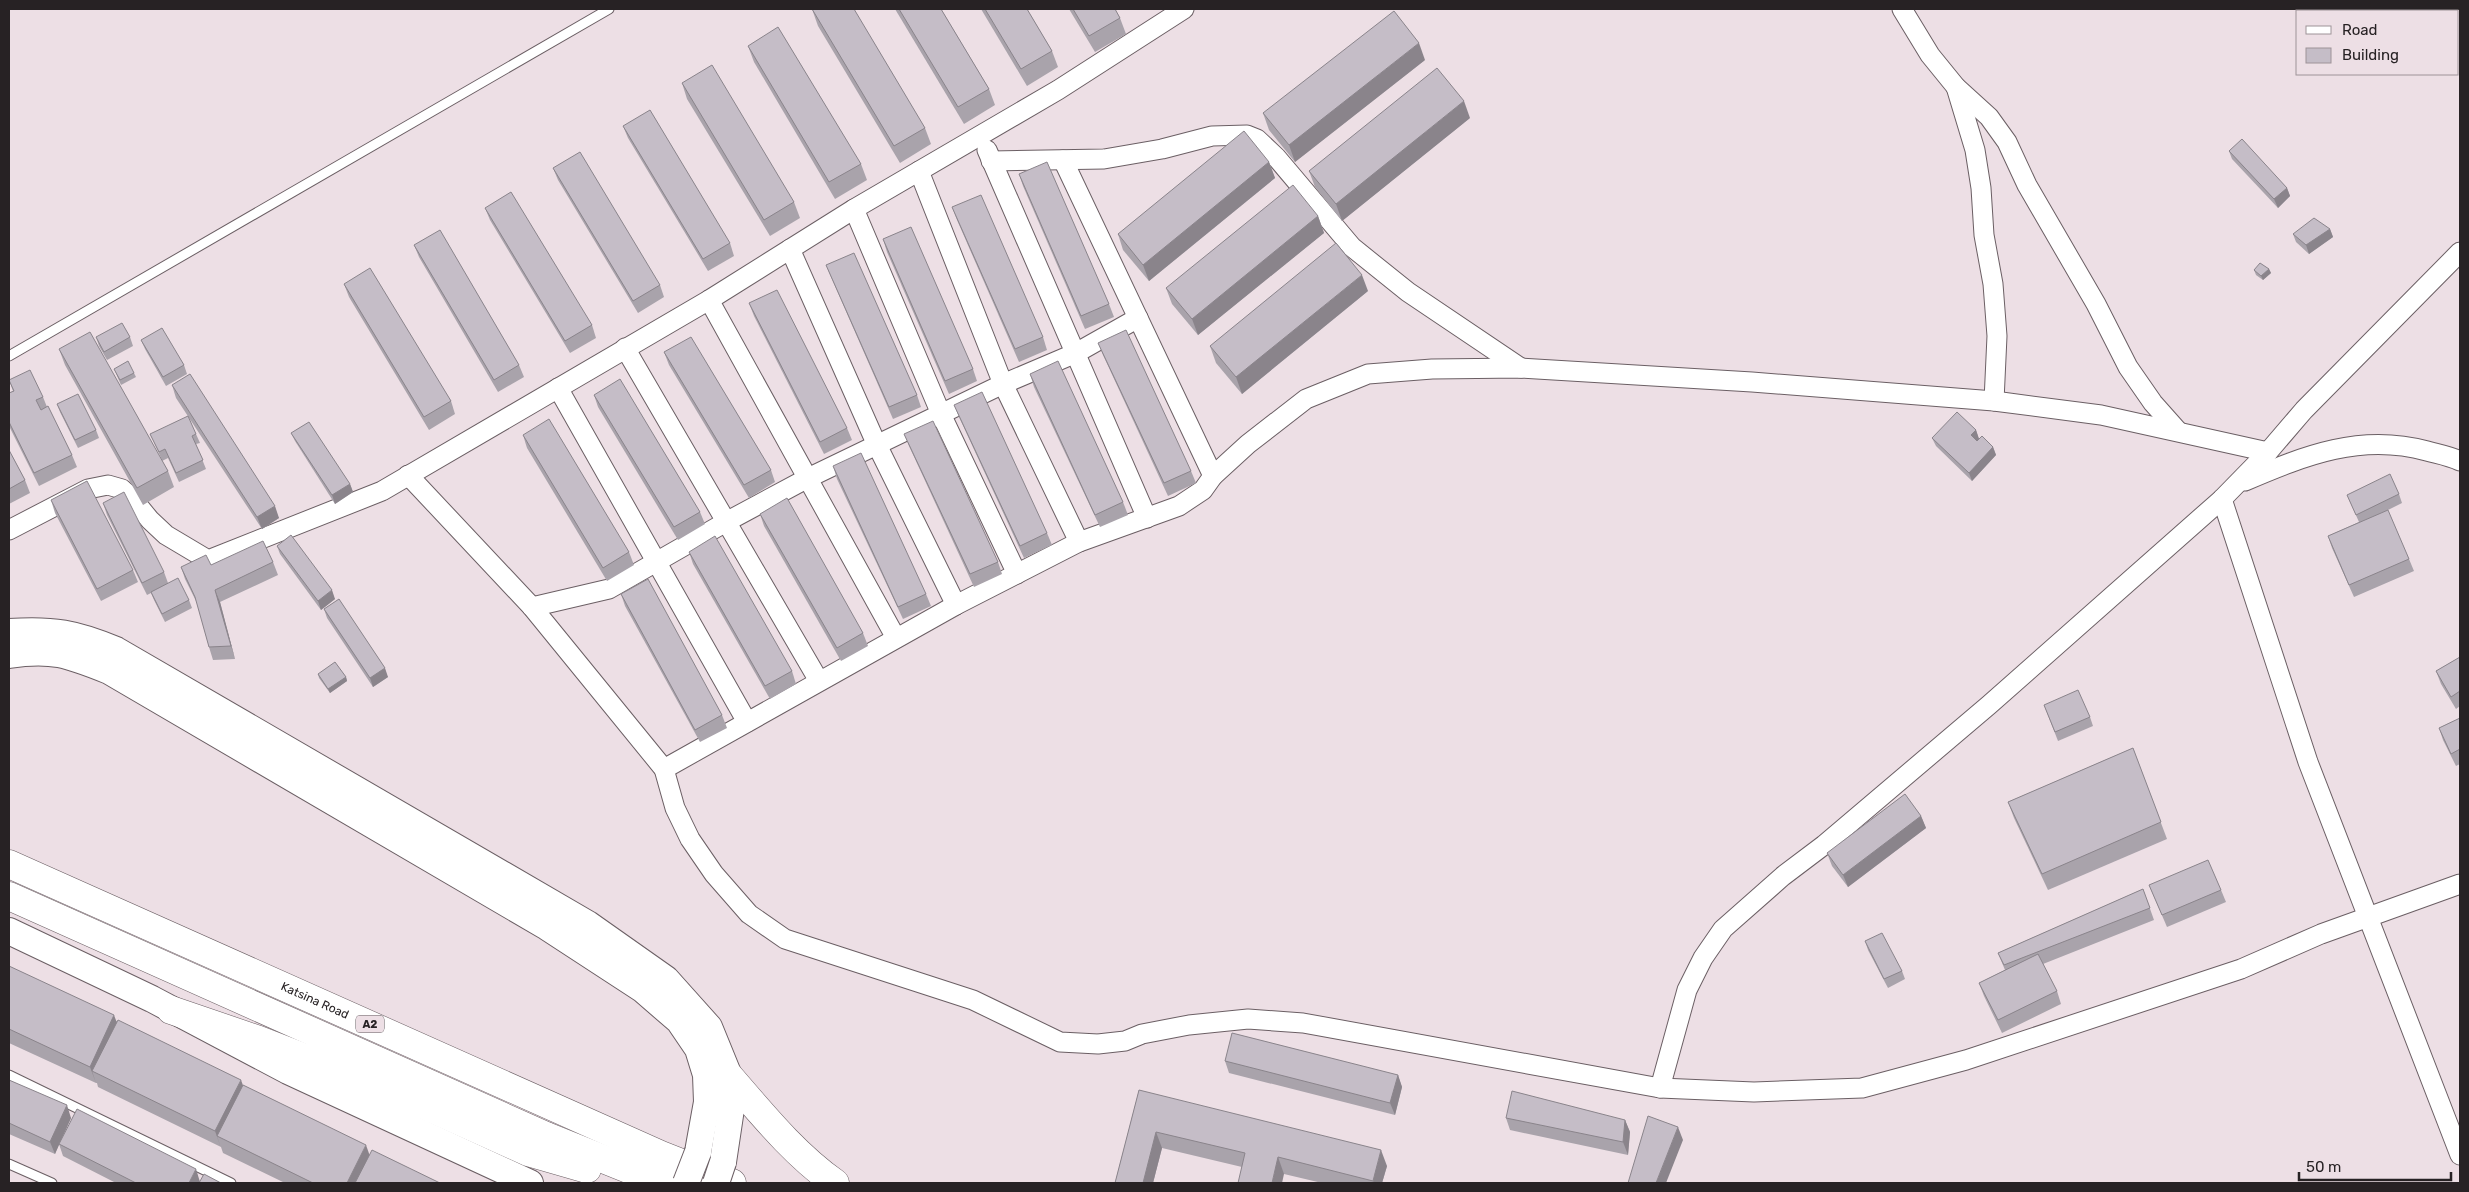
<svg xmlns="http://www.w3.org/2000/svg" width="2469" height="1192" viewBox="0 0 2469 1192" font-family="Rubik,sans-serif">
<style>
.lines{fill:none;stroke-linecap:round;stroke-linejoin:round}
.service-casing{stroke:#6b5f64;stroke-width:11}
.minor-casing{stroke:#6b5f64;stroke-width:21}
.secondary-casing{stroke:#6b5f64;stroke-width:28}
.trunk-casing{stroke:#6b5f64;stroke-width:29}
.service{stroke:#fff;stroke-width:9}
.minor{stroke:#fff;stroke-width:19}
.secondary{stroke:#fff;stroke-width:26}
.trunk{stroke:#fff;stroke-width:28}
.secondary-bridge-casing{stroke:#6b5f64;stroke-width:28;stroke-linecap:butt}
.secondary-bridge{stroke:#fff;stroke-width:26}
.wall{fill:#a9a3ab}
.shaded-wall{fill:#8a848b}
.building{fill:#c5bdc7;stroke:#8a848b}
.labels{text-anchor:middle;stroke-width:4;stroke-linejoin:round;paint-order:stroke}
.shield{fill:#eddfe5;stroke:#625b5e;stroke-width:1}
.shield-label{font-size:11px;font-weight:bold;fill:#272224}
.street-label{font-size:12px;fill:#272224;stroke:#eddfe5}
</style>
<rect width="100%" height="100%" fill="#eddfe5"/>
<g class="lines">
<g class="service-casing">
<g id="service">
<polyline points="9,356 609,9"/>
<polyline points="9,1075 231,1183"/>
<polyline points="9,1164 52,1183"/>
</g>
</g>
<g class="minor-casing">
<g id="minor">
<polyline points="1902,9 1930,55 1956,87 1989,117 2007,142 2027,185 2096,304 2128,367 2153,403 2177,430"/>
<polyline points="1956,87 1975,150 1981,188 1984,235 1993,284 1997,336 1994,401"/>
<polyline points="987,150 1147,518"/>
<polyline points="1063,160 1213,476"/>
<polyline points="991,161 1104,159 1162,149 1212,136 1247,135 1257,139 1276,157 1352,247 1408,292 1521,368"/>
<polyline points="919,171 1003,384 1079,542"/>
<polyline points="854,209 941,414 1017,574"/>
<polyline points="790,249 876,443 956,605"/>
<polyline points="709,300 896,638"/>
<polyline points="625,348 819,681"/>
<polyline points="558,388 747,722"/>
<polyline points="408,475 532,607 664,769 675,808 690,839 714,874 749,914 785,939 973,1000 1060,1042 1098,1044 1125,1041 1142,1034 1189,1025 1248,1019 1303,1023 1660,1088 1754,1092 1862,1088 1966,1060 2241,969 2321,934 2460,884"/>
<path d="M2245,481C2306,455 2361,433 2427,451C2438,454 2450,456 2460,461"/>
<polyline points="2222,499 2308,762 2460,1155"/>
<polyline points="9,530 88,489 108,485 122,489 132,498 150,520 166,535 208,560 382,491 709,300 854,209 1058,90 1184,9"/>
<polyline points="532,607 609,589 726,522 806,479 1003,384 1076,353 1138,318"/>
<polyline points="664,769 956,605 1079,542 1179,506 1203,490 1213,476 1248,444 1306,399 1368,374 1432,369 1521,368 1752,382 1994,401 2101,415 2268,452"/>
<polyline points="1660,1088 1687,990 1703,958 1723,929 1783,876 1824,845 1989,705 2222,499 2268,452 2304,410 2460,252"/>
</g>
</g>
<g class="secondary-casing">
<g id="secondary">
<path d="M9,632C53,629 76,633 116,650L588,924L666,979L709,1027L729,1076L732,1102L723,1162"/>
<path d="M9,655C52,648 69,655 109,671L547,927L642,989L679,1021L698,1049L706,1075L707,1102L698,1152"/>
<polyline points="9,931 152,999 288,1071 530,1183"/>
</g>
</g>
<g class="trunk-casing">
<g id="trunk">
<path id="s1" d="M9,864L661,1155L732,1183"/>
<polyline points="9,896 546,1136 663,1183"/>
<polyline points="171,1010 259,1040 408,1098 528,1152 587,1169"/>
<path d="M729,1076C762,1114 794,1154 835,1183"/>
</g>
</g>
<use href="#service" class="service"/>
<use href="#minor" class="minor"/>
<use href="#secondary" class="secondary"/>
<use href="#trunk" class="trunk"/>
<g class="secondary-bridge-casing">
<g id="secondary-bridge">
<polyline points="686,1183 698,1152"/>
<polyline points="716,1183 723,1162"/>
</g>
</g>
<use href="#secondary-bridge" class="secondary-bridge"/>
</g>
<g class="wall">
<polygon points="812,9 925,128 931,144 900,163 818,26"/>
<polygon points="895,9 941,9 989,89 995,105 964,124"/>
<polygon points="981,9 1027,9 1052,51 1058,67 1027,86"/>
<polygon points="1069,9 1115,9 1120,18 1126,34 1095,52"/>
<polygon points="748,46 861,164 867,180 835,199 754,62"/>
<polygon points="1425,60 1295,162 1269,130 1263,113"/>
<polygon points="682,83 794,202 800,218 770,236 687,99"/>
<polygon points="1470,118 1342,221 1315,187 1309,171"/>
<polygon points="623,126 730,243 734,256 708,271 628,138"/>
<polygon points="2229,151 2287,188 2290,196 2278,208 2232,159"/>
<polygon points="1269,162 1275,178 1149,281 1123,250 1118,234"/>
<polygon points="553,168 660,285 664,297 638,313 558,180"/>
<polygon points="1019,174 1109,304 1114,317 1085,329 1023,186"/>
<polygon points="952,207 1043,337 1047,350 1019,362 957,220"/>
<polygon points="485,208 592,325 596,338 570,353 490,220"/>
<polygon points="1318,216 1324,233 1198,335 1172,304 1166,288"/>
<polygon points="2330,229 2333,237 2309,254 2296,242 2293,234"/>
<polygon points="883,239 973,369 977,381 949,394 887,252"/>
<polygon points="414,245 519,365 524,377 498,392 419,257"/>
<polygon points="826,265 917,395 921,407 893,419 831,277"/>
<polygon points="2269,269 2271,273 2263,280 2256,275 2254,270"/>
<polygon points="344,284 451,401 455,414 429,430 349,297"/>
<polygon points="1368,291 1242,394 1216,363 1210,346"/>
<polygon points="749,303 847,428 852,440 824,454 754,316"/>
<polygon points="96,337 130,337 133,346 107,360 99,346"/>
<polygon points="141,340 184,365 187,374 166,386 145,349"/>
<polygon points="1098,343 1191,471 1196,483 1168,496 1103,355"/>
<polygon points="59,349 162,460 150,434 196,434 200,443 196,444 206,469 179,482 168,458 162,461 168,471 174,487 143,505 65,365"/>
<polygon points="664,352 771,470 775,482 749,498 669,365"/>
<polygon points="114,369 134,373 136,377 121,385"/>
<polygon points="1030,374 1123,502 1128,515 1100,527 1034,387"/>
<polygon points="9,380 43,397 47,407 72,455 77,467 39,486 9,426 9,393 13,391"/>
<polygon points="172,385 279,518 262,529 176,398"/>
<polygon points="594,395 700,512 705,524 678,540 598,407"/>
<polygon points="57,404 96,430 99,438 78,448 60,412"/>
<polygon points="954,405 1047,533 1052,545 1024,558 959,417"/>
<polygon points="1976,430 1979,439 1977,441 1993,447 1996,455 1972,481 1936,446 1932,438"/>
<polygon points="291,433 350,484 353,492 335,504 295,441"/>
<polygon points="904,434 998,562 1002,574 974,587 909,446"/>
<polygon points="523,435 629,552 634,565 607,581 527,448"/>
<polygon points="9,450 25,480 30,493 9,504"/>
<polygon points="833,466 926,594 931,606 903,619 837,479"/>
<polygon points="2399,494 2402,503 2384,512 2409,559 2414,571 2354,597 2332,548 2328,536 2359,522 2347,495"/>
<polygon points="51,500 133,570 138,582 101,601 55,513"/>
<polygon points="103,503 164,572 168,583 189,600 192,608 165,622 154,600 151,593 147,595 107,515"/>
<polygon points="760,514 863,633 868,646 841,661 764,526"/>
<polygon points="277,546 335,599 321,610 280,554"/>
<polygon points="689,552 792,671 796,684 770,699 693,564"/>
<polygon points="273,562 278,575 220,602 235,659 213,660 209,647 197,603 185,579 181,567"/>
<polygon points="621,594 722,715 727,728 700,742 625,606"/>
<polygon points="324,609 388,677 373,687 327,618"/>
<polygon points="2460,657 2460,706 2456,709 2441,684 2436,671"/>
<polygon points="318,674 346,677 347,681 330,693 319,678"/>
<polygon points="2044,705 2090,717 2093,726 2058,741"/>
<polygon points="2460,718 2460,764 2456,766 2443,740 2439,728"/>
<polygon points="2133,748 2167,839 2048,890 2014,818 2008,802"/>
<polygon points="1921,816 1926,828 1848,887 1832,866 1827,853"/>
<polygon points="2149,885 2221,890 2226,902 2167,927"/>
<polygon points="2143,889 2154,920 2043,964 2057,991 2061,1004 2002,1033 1984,996 1979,983 2005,970 1998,953"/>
<polygon points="1865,941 1902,971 1905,979 1888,988 1868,950"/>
<polygon points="9,966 243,1086 369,1155 440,1183 285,1183 223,1153 221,1147 98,1087 97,1083 96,1083 9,1043"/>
<polygon points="1225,1061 1398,1075 1402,1087 1395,1115 1229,1073"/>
<polygon points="9,1080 71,1118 62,1138 200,1181 221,1183 116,1183 63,1156 59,1144 55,1154 9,1134"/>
<polygon points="1139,1090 1387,1166 1382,1183 1322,1183 1284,1174 1242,1167 1162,1148 1153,1183 1115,1183"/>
<polygon points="1506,1118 1625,1120 1630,1132 1628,1155 1510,1130"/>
</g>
<g class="shaded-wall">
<polygon points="1419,43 1425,60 1295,162 1289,145"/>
<polygon points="1464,101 1470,118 1342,221 1336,204"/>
<polygon points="1269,162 1275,178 1149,281 1143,265"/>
<polygon points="2287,188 2290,196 2278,208 2274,199"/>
<polygon points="1318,216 1324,233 1198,335 1192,319"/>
<polygon points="2330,229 2333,237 2309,254 2306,245"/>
<polygon points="2269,269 2271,273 2263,280 2261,276"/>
<polygon points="1362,275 1368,291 1242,394 1236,377"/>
<polygon points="1976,430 1979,439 1974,443 1971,435"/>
<polygon points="1993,447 1996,455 1972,481 1969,473"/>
<polygon points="350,484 353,492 335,504 332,495"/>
<polygon points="275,506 279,518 262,529 257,517"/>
<polygon points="215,590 220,602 235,659 231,646"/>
<polygon points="332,590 335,599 321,610 318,601"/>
<polygon points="385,668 388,677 373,687 370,678"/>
<polygon points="346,677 347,681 330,693 328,689"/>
<polygon points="1921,816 1926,828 1848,887 1843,875"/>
<polygon points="114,1015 120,1031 92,1071 96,1083 90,1067"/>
<polygon points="1398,1075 1402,1087 1395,1115 1390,1103"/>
<polygon points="241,1080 247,1096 217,1136 221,1148 215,1131"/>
<polygon points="67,1105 71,1118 55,1154 50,1142"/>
<polygon points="1625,1120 1630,1132 1628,1155 1623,1142"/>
<polygon points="1678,1127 1683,1140 1666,1183 1656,1183"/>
<polygon points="1156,1132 1162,1148 1153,1183 1143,1183"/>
<polygon points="366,1145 372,1162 361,1183 347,1183"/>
<polygon points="1381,1150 1387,1166 1382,1183 1374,1183 1373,1181"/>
<polygon points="1278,1157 1284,1174 1282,1183 1272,1183"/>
<polygon points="196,1169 200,1182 200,1183 189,1183"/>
</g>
<g class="building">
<polygon points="812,9 854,9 925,128 894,146"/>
<polygon points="899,9 941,9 989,89 958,107"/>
<polygon points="985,9 1027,9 1052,51 1021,69"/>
<polygon points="1073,9 1115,9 1120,18 1089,36"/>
<polygon points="1394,11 1419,43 1289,145 1263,113"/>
<polygon points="778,27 861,164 829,182 748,46"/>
<polygon points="712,65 794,202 764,220 682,83"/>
<polygon points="1437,68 1464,101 1336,204 1309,171"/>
<polygon points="650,110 730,243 703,259 623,126"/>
<polygon points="1244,131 1269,162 1143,265 1118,234"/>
<polygon points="2242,139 2287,188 2274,199 2229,151"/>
<polygon points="580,152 660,285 633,301 553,168"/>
<polygon points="1047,162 1109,304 1081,316 1019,174"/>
<polygon points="1293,185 1318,216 1192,319 1166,288"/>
<polygon points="511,192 592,325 565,341 485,208"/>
<polygon points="981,195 1043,337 1015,349 952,207"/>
<polygon points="2314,218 2330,229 2306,245 2293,234"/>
<polygon points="911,227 973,369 945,381 883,239"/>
<polygon points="440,230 519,365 494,380 414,245"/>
<polygon points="1336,243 1362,275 1236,377 1210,346"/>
<polygon points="854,253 917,395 889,407 826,265"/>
<polygon points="2260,263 2269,269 2261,276 2254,270"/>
<polygon points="370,268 451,401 424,417 344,284"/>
<polygon points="777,290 847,428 820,442 749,303"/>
<polygon points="122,323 130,337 104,352 96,337"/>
<polygon points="162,328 184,365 163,377 141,340"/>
<polygon points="1126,330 1191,471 1164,483 1098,343"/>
<polygon points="90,332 168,471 137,488 59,349"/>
<polygon points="691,337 771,470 744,485 664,352"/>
<polygon points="128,361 134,373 120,380 114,369"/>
<polygon points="1058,361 1123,502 1095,515 1030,374"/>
<polygon points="30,370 43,397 36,400 41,410 48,406 72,455 34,473 9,422 9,393 14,391 9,380"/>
<polygon points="190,374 275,506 257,517 172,385"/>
<polygon points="620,379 700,512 674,527 594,395"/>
<polygon points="982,392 1047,533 1020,546 954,405"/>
<polygon points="78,394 96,430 75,440 57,404"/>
<polygon points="1957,412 1976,430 1971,435 1977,441 1982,436 1993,447 1969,473 1932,438"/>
<polygon points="188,416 196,434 192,436 203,460 176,473 165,449 159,452 150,434"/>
<polygon points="549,419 629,552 603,568 523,435"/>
<polygon points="933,421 998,562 970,574 904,434"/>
<polygon points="309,422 350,484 332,495 291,433"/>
<polygon points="9,450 25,480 9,489"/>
<polygon points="861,453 926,594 898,607 833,466"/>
<polygon points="2390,474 2399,494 2356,515 2347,495"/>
<polygon points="87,481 133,570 97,589 51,500"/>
<polygon points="124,492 164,572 142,583 103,503"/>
<polygon points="787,498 863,633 837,648 760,514"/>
<polygon points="2388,510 2409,559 2349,585 2328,536"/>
<polygon points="291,535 332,590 318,601 277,546"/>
<polygon points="715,536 792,671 765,686 689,552"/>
<polygon points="263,541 273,562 215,590 231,646 209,647 195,597 181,567 206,555 211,565"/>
<polygon points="178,578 189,600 162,614 151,592"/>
<polygon points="648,579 722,715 695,730 621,594"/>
<polygon points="339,599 385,668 370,678 324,609"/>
<polygon points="2460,657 2460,691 2451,697 2436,671"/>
<polygon points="335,662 346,677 328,689 318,674"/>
<polygon points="2078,690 2090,717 2055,732 2044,705"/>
<polygon points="2460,718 2460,749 2451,754 2439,728"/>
<polygon points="2133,748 2161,822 2042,874 2008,802"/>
<polygon points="1905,794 1921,816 1843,875 1827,853"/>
<polygon points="2208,860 2221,890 2162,915 2149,885"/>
<polygon points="2143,889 2150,908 2004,965 1998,953"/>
<polygon points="1882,933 1902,971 1884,979 1865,941"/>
<polygon points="2038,954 2057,991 1998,1020 1979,983"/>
<polygon points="9,966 114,1015 90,1067 9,1029"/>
<polygon points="118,1020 241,1080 215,1131 92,1071"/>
<polygon points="1232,1033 1398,1075 1390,1103 1225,1061"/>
<polygon points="9,1080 67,1105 50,1142 9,1123"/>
<polygon points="243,1085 366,1145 347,1183 313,1183 217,1136"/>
<polygon points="1139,1090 1381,1150 1373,1181 1278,1157 1272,1183 1238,1183 1245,1153 1156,1132 1143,1183 1115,1183"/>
<polygon points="1512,1091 1625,1120 1623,1142 1506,1118"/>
<polygon points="77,1109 196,1169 189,1183 136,1183 59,1144"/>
<polygon points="1648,1116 1678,1127 1656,1183 1628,1183"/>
<polygon points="372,1150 440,1183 355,1183"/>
<polygon points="204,1174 221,1183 199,1183"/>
</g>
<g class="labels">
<rect class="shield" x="356" y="1015.5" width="28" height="17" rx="4"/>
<g class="shield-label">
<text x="370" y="1028">A2</text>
</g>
<g class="street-label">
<text dy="4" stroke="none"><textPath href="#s1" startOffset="335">Katsina Road</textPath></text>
</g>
</g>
<rect width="2469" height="1192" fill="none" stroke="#272224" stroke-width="20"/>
<rect x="2296" y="10" width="162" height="65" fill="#eddfe5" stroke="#9e9398"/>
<rect x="2306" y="26" width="25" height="8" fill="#ffffff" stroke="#9e9398"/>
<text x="2342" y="35" font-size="15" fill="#272224">Road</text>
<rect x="2306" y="48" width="25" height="15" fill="#c5bdc7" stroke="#9e9398"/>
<text x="2342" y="60" font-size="15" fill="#272224">Building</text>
<path d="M2299 1172v8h152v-8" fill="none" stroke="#272224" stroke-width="2.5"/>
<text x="2306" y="1172" font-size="15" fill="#272224" stroke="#eddfe5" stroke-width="4" paint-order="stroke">50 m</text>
</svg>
